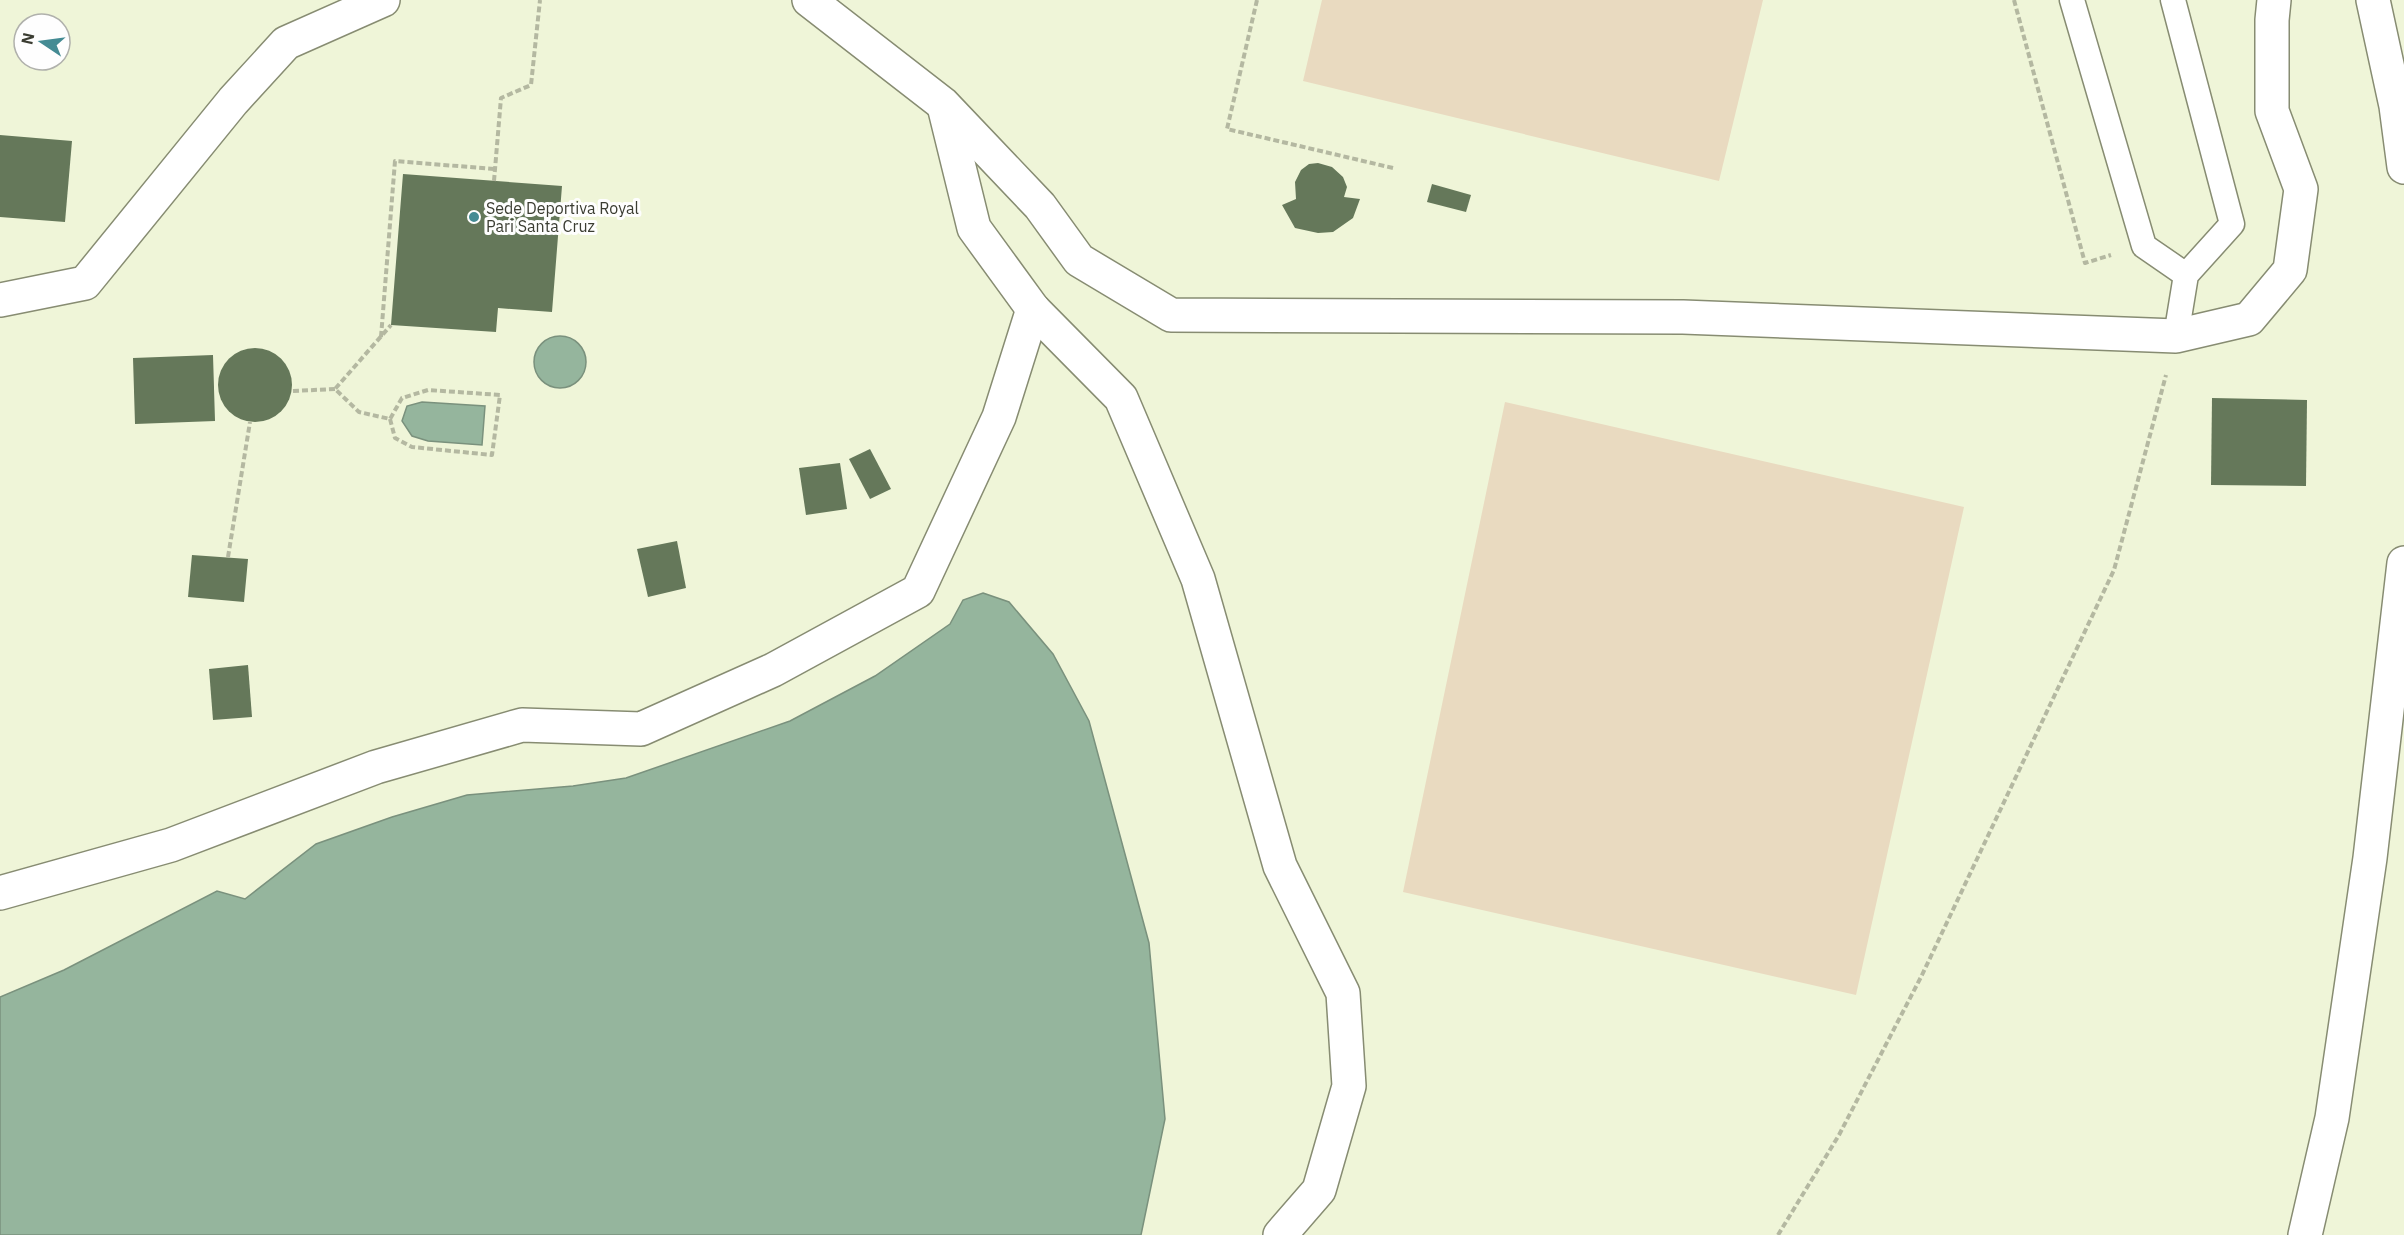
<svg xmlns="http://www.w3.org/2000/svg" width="2404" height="1235" viewBox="0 0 2404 1235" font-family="'IBM Plex Sans',sans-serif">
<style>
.green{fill:#e9dac0}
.water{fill:#95b59d;stroke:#7a917d;stroke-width:1.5}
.building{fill:#65785a}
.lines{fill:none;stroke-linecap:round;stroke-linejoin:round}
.service-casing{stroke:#878c72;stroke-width:27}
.minor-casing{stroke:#878c72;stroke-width:36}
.path{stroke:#b4b8a1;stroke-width:4;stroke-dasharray:6 3;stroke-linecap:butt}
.service{stroke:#fff;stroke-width:24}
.minor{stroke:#fff;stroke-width:33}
.poi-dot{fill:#448b93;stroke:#fefefe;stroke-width:2}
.labels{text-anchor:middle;stroke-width:6;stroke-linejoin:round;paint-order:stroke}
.poi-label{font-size:16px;fill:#3b3d32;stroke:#fefefe;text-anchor:start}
</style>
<rect width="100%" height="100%" fill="#eff5d8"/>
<g class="green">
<polygon points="1322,0 1763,0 1719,181 1303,81"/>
<polygon points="1505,402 1964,507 1856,995 1403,892"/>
</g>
<g class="water">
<circle cx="560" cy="362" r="26"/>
<polygon points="422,402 485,406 482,445 428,441 412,436 402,421 407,406"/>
<polygon points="983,593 1009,602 1053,654 1089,721 1149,943 1165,1119 1141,1235 0,1235 0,997 64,970 217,891 245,899 316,844 392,817 467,795 573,786 626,778 790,721 875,676 950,624 963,600"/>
</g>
<g class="building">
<polygon points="0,135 72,141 65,222 0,217"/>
<polygon points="1318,163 1332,167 1343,177 1347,187 1344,197 1360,199 1353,218 1333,232 1318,233 1295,228 1282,205 1296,199 1295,182 1301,170 1309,164"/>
<polygon points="403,174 562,186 552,312 498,308 496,332 391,325"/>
<polygon points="1432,184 1471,195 1466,212 1427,202"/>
<circle cx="255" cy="385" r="37"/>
<polygon points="213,355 215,421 135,424 133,358"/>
<polygon points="2212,398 2307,400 2306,486 2211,485"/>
<polygon points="870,449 891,489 870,499 849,459"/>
<polygon points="840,463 847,509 806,515 799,468"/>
<polygon points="677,541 686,588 648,597 637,549"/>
<polygon points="192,555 248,559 244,602 188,597"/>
<polygon points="248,665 252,717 213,720 209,669"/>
</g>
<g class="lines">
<g class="service-casing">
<g id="service">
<polyline points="2072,0 2144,246 2186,275"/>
<polyline points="2173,0 2232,224 2186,275 2176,336"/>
</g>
</g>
<g class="minor-casing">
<g id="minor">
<polyline points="809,0 943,104 1040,206 1079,260 1171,315 1683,317 2176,336 2249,319 2290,270 2301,189 2272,111 2272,20 2274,0"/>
<polyline points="2373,0 2396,106 2404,167"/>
<polyline points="944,106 974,228 1033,309 1121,398 1198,579 1280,866 1343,993 1349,1086 1319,1190 1280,1235"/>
<polyline points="0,300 85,283 233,101 286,43 383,0"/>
<polyline points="0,893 171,845 376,767 522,725 641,729 773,670 918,591 999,417 1033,309"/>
<polyline points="2305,1235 2332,1118 2370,858 2404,563"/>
</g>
</g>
<g class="path">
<polyline points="1257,0 1227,129 1393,168"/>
<polyline points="2014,0 2085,263 2111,255"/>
<polyline points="494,181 501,98 531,85 540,0"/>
<polyline points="381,337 395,161 494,169"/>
<polyline points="293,391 335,389"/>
<polyline points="390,419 395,438 412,447 492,455 500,395 428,390 402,398 390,419 359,412 335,389 391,325"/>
<polyline points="228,557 250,422"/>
<polyline points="1778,1235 1839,1135 1922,975 2114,570 2166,375"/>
</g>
<use href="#service" class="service"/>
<use href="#minor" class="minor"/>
</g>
<circle class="poi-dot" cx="474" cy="217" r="6"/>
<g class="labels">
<g class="poi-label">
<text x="486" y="214">Sede Deportiva Royal<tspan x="486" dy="18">Pari Santa Cruz</tspan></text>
</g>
</g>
<g transform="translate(42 42) rotate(283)"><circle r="28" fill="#fefefe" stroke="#b0b1ac" stroke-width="1.5"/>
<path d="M0-4.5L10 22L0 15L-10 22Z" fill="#448b93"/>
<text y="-9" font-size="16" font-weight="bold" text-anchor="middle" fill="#3b3d32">N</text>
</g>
</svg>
